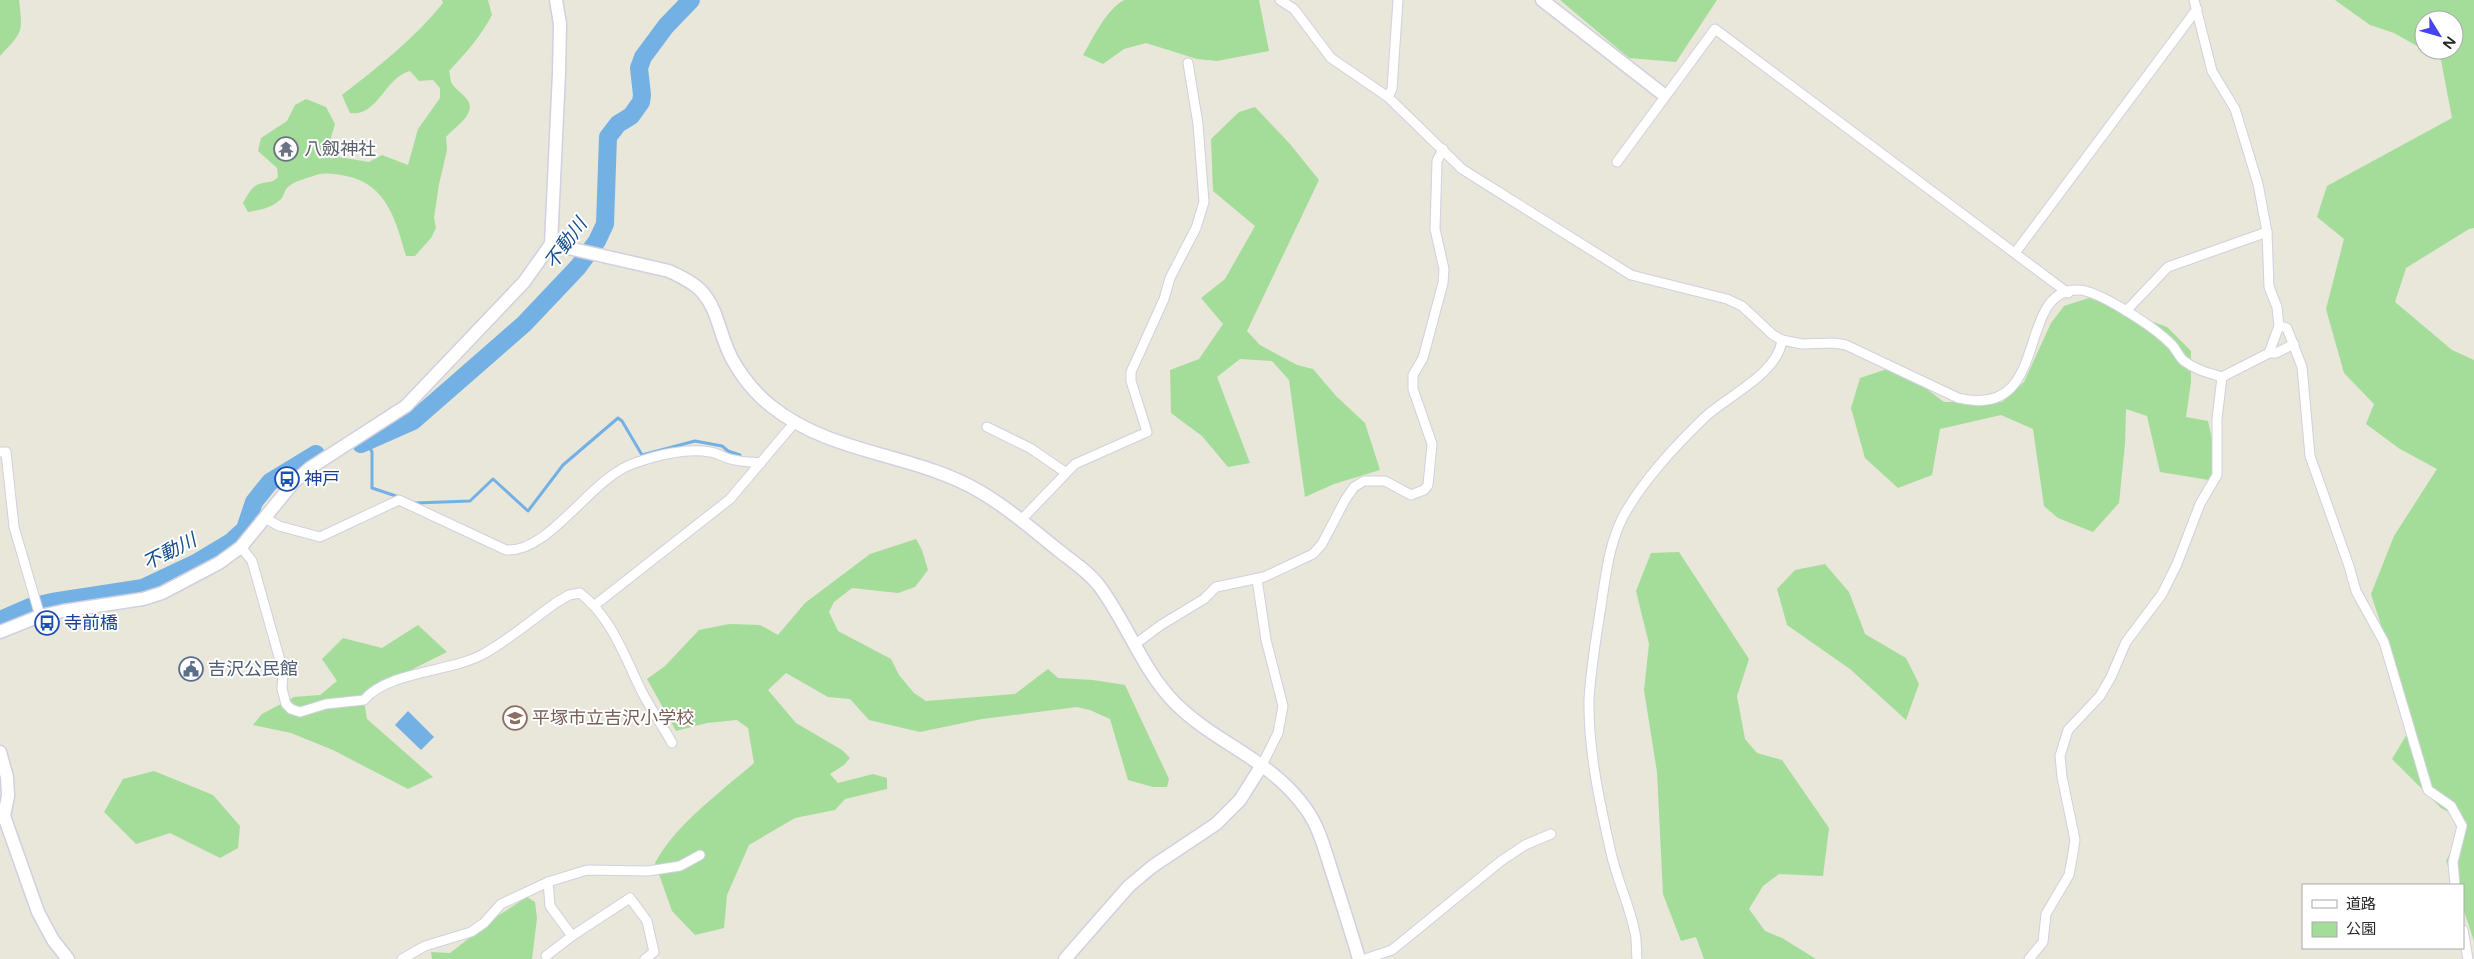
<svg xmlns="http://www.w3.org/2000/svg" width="2474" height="959" viewBox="0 0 2474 959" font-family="'Varela Round','Noto Sans JP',sans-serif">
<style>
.green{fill:#a4dd9a}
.water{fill:#73b1e5}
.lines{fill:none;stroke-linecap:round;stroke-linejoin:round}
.stream{stroke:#73b1e5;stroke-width:3}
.river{stroke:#73b1e5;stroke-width:18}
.street-casing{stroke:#d0d0e0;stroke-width:11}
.secondary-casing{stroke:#d0d0e0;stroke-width:15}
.street{stroke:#fff;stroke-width:9}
.secondary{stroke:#fff;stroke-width:12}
.labels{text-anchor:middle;stroke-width:4;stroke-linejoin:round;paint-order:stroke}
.worship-label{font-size:18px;fill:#5b616d;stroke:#fff;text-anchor:start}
.transit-label{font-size:18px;fill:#164399;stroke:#fff;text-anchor:start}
.service-label{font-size:18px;fill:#4e5e75;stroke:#fff;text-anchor:start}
.education-label{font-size:18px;fill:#785e54;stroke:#fff;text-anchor:start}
.water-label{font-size:19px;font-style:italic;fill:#164e8d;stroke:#fff}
</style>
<rect width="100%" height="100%" fill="#e9e6da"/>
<g class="green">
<path d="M0,0H19C23,34 23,31 0,56Z"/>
<path d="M442,0H488L492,15C481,36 466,53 449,71C450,74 450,79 451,82C459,96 478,99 466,117C461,124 452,130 446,137L447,150L439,184L434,218L436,228L431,238L415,256H406C396,221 387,184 346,176C336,174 326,172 316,175C308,178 294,181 288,187C284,190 284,197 280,200C271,208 260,210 248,212L243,203C247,196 251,187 259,184C267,181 271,184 278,177L277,168L258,151L261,138L287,121L295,105L306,99L326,107L335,124L328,148L333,156L369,162L382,155L408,165L418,129L440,98V88L433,80L419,81L410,71C384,78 378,117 350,113L342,95C378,67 414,39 443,3Z"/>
<path d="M1124,0H1259L1269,51L1217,61L1197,59L1146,43L1124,49L1103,64L1083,55C1094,37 1105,11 1124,0Z"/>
<polygon points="1560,0 1717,0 1676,62 1629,58"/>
<polygon points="2335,0 2474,0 2474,228 2469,229 2406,268 2395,302 2452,350 2474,360 2474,941 2463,908 2463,885 2455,885 2446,861 2467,822 2441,808 2392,759 2413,724 2371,594 2394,536 2437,469 2400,449 2366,424 2374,404 2344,373 2326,309 2344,239 2317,217 2327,186 2452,118 2441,60 2425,50 2454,50 2454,20 2424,20 2424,50 2394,33 2370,25"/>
<polygon points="1255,107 1290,144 1319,180 1247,331 1260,345 1297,365 1313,369 1336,396 1365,423 1380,470 1334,484 1305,497 1289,380 1272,361 1240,359 1217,377 1250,463 1228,467 1202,436 1171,413 1170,370 1199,359 1223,324 1201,298 1225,279 1255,226 1213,191 1211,139 1239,112"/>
<polygon points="2089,298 2167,327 2191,351 2191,382 2186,417 2208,421 2218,464 2209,480 2160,472 2147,416 2126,409 2125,444 2119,503 2093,532 2058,518 2044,506 2033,429 2001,415 1940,429 1932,475 1898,488 1865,458 1851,408 1860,378 1896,366 1944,402 2002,402 2024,382 2051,323 2064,306"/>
<path d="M916,539L922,550L928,570L915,587L898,593L852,588L834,602L829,612L838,631L891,659L899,675L914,693L926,701L1015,694L1048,669L1058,678L1093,680L1125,685L1169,779L1167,787H1153L1128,780L1110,719L1090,710L1077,707L982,719L920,732L869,720L850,699L828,697L786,673L768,690L796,723L842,750L850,758L844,765L830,774L838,783L873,774L887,778V789L845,799L835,810L795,818L749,845L727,895L724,928L695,935L672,911L655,863C675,825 722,791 754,763L748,728L737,720L707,723L676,731L647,679L665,666L699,630L729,624L760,625L778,635L805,603L870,554Z"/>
<polygon points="1679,552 1749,659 1737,696 1745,739 1757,753 1782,760 1829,828 1823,876 1779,874 1763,886 1749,909 1765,931 1782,938 1816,959 1704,959 1696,937 1681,941 1663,894 1657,772 1644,690 1649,644 1636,591 1651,553"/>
<polygon points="1825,564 1849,592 1865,634 1906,658 1919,684 1906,720 1850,669 1787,625 1777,589 1795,570"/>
<polygon points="418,625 447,652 363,694 367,719 433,777 408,789 333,750 291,733 253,725 262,714 294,697 320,695 337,681 322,659 343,638 382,648"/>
<polygon points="154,771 213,795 240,826 238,848 220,858 170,833 136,844 104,812 123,779"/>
<polygon points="527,897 535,902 537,918 532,959 432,959 431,952 450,953 499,915"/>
</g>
<polygon class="water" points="408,711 434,737 421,750 395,725"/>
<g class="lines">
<g class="stream">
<polyline points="367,442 372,452 372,488 399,497"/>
<polyline points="415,503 470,501 493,479 528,511 563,465 618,418 622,421 642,455 695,441 722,446 728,451 740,455"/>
</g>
<g class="river">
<polyline points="361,444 413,421 524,324 578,267 597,241 605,224 608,137 618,124 631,116 641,102 642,95 639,68 643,57 666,26 691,0"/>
<polyline points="0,620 30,607 52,602 143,588 196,563 231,542 245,529 254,502 270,482 316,454"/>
</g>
<g class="street-casing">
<g id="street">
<path d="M1280,0L1294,9L1331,58L1388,97L1462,169L1631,275L1727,299L1742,306L1773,335L1782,340L1802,344L1834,343L1846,345L1958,398C2053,421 2014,289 2078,290C2099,290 2155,328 2170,343C2176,348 2178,356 2184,361C2196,370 2209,373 2222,377L2269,353L2279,326L2277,307L2269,287L2267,232L2258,184L2235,109L2212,71L2194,0"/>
<polyline points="1388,97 1392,89 1398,0"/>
<polyline points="1617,162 1715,29 2068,293"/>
<polyline points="2015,253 2197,9"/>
<polyline points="2126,311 2168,267 2267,232"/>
<polyline points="2279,326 2287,328 2302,367 2310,456 2349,566 2356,591 2384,642 2428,790 2451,806 2462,826 2453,862 2455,885"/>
<polyline points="2269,353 2276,353 2294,344"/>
<polyline points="987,427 1030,448 1065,472"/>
<polyline points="0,452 6,452 14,527 40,616"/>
<path d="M265,518L279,526L320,537L399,500L506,550C550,553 591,477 635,463C657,455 687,448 710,452C718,453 726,459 735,460C743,462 752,462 761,463"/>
<polyline points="1021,520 1075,464 1147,432 1131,381 1131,372 1164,299 1170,278 1196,228 1204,202 1198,124 1188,63"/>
<path d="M241,547L252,561L283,671L282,689L286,704L291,709L300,712L326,704L364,700C387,671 454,672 485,653C510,639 533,619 557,602L569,595L580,593C611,617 624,655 641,690C650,708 662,725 672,743"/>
<polyline points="1257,579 1266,640 1283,706 1278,733 1262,765"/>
<polyline points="595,605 730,499 795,422"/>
<polyline points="1134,645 1161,625 1204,599 1216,587 1264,577 1313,554 1322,544 1345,500 1354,487 1364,481 1385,481 1411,495 1424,490 1428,485 1432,444 1413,389 1413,375 1423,358 1443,283 1444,269 1435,229 1437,161 1443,149"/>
<polyline points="548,882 550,906 572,936 630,898 647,921 654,952 645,959"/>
<polyline points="2463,930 2468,959"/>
<polyline points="546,956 572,936"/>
<polyline points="402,959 425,946 471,932 484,923 501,904 548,882 587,870 648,871 680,866 700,855"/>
<polyline points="1365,959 1392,950 1501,861 1525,845 1551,834"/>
<path d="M1637,959C1636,950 1637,941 1635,933C1630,906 1617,880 1611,853C1600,804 1588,750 1589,699C1591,668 1596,637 1601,606C1606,573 1610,536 1628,508C1648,475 1676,445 1704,418C1727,396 1778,374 1782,340"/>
<polyline points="2029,959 2043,942 2046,914 2069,875 2072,859 2075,840 2062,777 2060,756 2068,730 2100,696 2111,677 2126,642 2162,594 2177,564 2200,504 2217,475 2217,419 2222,377"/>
</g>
</g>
<g class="secondary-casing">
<g id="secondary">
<polyline points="1542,0 1664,95"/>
<path d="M551,244L669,271C681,277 695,283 703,293C715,307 718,324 724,340C732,365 751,390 771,406C832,455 914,453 979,491C1008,508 1032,529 1058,550C1072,561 1089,572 1100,587C1128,625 1142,669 1175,703C1216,744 1271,759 1306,809C1318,825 1324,847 1330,866C1340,897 1350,928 1359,959"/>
<polyline points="0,632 40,616 63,611 143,599 162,593 219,563 241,547 293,483 310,468 406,406 524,282 551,244 559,73 560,24 556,0"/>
<polyline points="0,752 7,777 8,796 4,816 38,912 53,940 68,959"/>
<polyline points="1065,959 1129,886 1153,866 1216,824 1240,800 1262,765"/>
</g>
</g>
<use href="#street" class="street"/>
<use href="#secondary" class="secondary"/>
</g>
<defs>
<g id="temple-ring" transform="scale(1.25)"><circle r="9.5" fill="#fff" stroke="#6b7280" stroke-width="1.5"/><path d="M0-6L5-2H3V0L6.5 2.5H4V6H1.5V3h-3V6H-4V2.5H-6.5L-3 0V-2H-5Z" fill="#6b7280"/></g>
<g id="bus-ring" transform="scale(1.25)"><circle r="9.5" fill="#fff" stroke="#1a4fb4" stroke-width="1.5"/><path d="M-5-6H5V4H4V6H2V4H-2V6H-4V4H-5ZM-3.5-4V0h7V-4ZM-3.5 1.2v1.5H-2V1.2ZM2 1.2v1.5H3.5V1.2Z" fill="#1a4fb4"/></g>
<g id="civic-ring" transform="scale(1.25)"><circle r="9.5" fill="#fff" stroke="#5c6f8a" stroke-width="1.5"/><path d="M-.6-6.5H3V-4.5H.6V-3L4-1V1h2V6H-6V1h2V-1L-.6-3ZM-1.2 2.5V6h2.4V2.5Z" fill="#5c6f8a"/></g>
<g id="school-ring" transform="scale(1.25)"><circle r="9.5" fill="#fff" stroke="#8d6e63" stroke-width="1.5"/><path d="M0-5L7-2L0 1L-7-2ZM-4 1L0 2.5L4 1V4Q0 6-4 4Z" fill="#8d6e63"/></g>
</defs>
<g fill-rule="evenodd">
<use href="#temple-ring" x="286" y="149"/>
<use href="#bus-ring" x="287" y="479"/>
<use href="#bus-ring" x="47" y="623"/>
<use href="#civic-ring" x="191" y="669"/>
<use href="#school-ring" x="515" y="718"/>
</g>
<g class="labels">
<g class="worship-label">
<text x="304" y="155">八劔神社</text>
</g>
<g class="transit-label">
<text x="304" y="485">神戸</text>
<text x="64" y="629">寺前橋</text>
</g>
<g class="service-label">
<text x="208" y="675">吉沢公民館</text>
</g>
<g class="education-label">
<text x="532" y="724">平塚市立吉沢小学校</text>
</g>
<g class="water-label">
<text transform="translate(565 243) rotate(-54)" y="7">不動川</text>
<text transform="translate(169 551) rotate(-27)" y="7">不動川</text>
</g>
</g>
<rect x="2302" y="884" width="162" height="65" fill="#ffffff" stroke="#a9a9a9"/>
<rect x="2312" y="900" width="25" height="8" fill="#ffffff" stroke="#a9a9a9"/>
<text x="2346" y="909" font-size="15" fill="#282828">道路</text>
<rect x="2312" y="922" width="25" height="15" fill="#a4dd9a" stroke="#a9a9a9"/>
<text x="2346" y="934" font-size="15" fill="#282828">公園</text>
<g transform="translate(2439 35) rotate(127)"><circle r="24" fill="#ffffff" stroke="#a9a9a9"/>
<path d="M0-4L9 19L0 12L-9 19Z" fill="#4544ed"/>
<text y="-8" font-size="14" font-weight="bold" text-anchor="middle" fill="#282828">N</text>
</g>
</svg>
